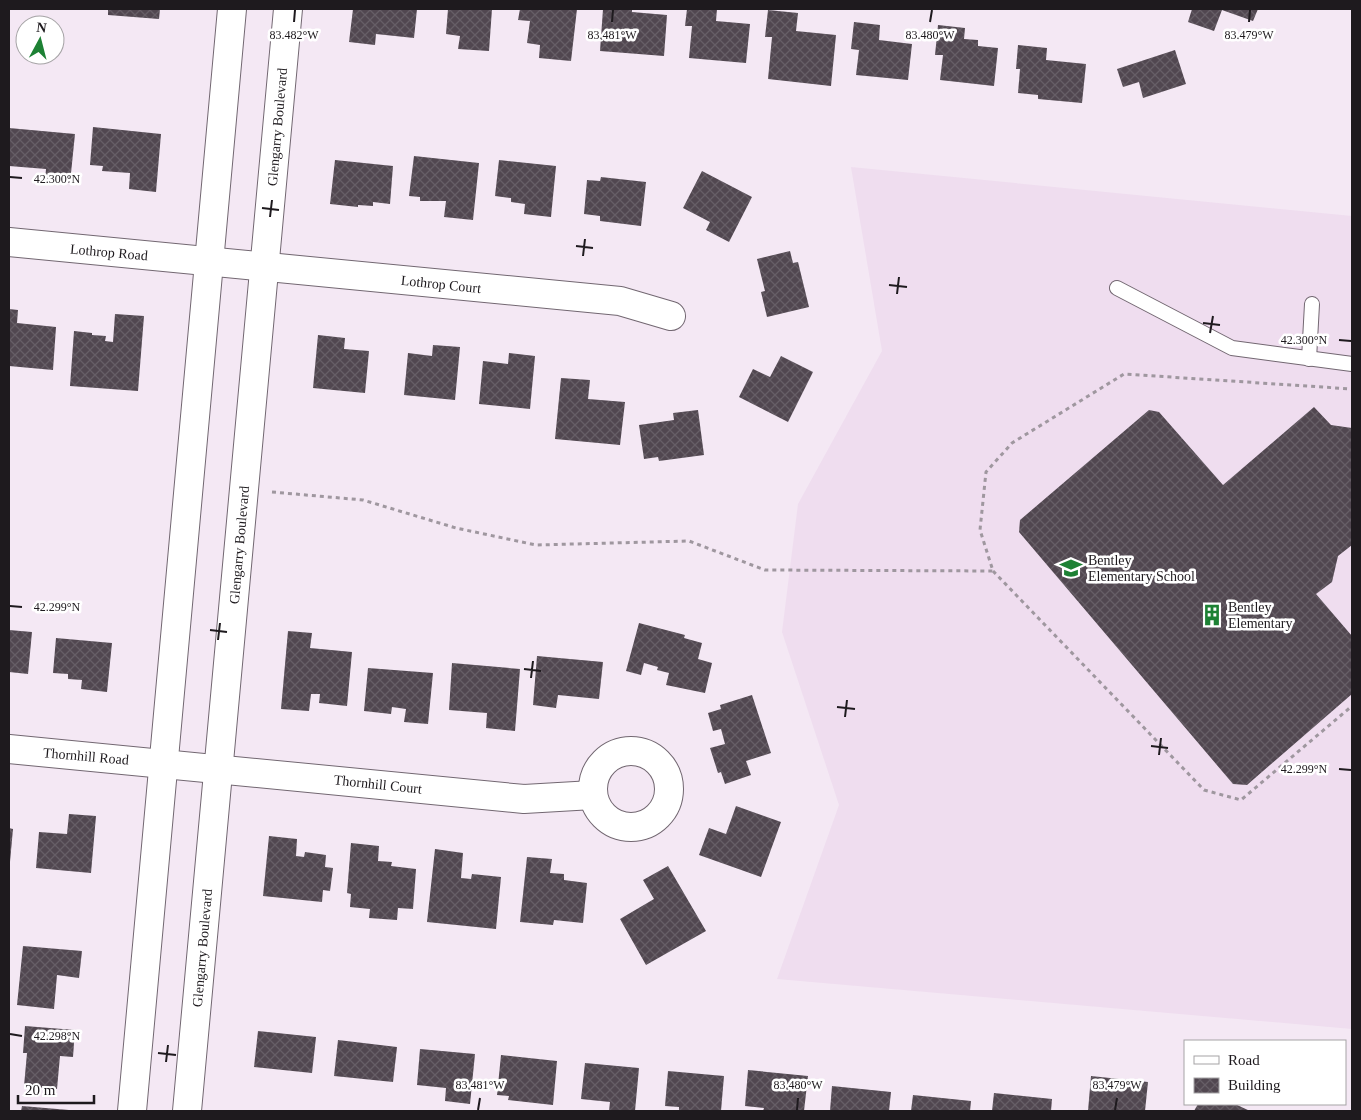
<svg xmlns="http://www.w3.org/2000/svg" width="1361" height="1120" viewBox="0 0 1361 1120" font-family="'Times New Roman',serif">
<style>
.built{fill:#efddef}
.building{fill:url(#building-cross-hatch)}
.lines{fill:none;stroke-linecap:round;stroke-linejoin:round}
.lane-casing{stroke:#726771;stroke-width:16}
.street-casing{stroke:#726771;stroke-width:30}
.secondary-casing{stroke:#726771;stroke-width:30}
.path{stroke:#9f979f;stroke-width:3;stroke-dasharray:4 4;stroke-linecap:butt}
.lane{stroke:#fff;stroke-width:14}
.street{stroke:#fff;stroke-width:28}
.secondary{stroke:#fff;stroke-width:28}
.ticks{fill:none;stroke:#1e1a1e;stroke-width:2}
.labels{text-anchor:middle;stroke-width:5;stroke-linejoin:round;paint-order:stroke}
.street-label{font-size:14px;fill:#1e1a1e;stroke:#fff}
.poi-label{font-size:14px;fill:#1e1a1e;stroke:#fff;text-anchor:start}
.ticks-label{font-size:12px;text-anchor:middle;fill:#1e1a1e;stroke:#fff;stroke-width:5;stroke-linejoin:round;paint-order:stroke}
</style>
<defs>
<pattern id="building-cross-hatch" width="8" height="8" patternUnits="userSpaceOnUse" patternTransform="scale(1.25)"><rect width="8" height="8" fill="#514750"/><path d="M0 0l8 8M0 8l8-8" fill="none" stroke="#665e66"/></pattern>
</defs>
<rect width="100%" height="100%" fill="#f4e8f4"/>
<polygon class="built" points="851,167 1352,216 1352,1029 777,979 839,805 782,632 798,504 882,351"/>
<g class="building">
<polygon points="108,9 160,9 159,19 108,15"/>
<polygon points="353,9 417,9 414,38 376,34 375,45 349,42"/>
<polygon points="448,9 492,9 489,51 458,49 460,36 446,34"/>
<polygon points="520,9 577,9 571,61 539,58 540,45 527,43 530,21 518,20"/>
<polygon points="603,9 632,9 632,12 667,15 664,56 600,51"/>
<polygon points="687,9 717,9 716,21 750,24 746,63 689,58 692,26 685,26"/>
<polygon points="1192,9 1258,9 1253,21 1222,10 1214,31 1188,22"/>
<polygon points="768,10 798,13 796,31 836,35 831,86 768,79 772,37 765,37"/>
<polygon points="854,22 880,25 879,40 912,44 908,80 856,75 859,50 851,49"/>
<polygon points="938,25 965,28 964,39 978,40 978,46 998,48 994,86 940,80 943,55 935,55"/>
<polygon points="1018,45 1047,48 1046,60 1086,64 1082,103 1038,99 1038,95 1018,93 1020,69 1016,69"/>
<polygon points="1175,50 1186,84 1143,98 1139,82 1123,87 1117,69"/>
<polygon points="93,127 161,134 156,192 129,189 130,173 102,171 103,166 90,165"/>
<polygon points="9,128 75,134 70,183 45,181 46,169 9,166"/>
<polygon points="414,156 479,163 473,220 444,217 446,201 420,201 420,197 409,196"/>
<polygon points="335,160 393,166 390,204 373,202 373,206 358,205 358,207 330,204"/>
<polygon points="499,160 556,166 551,217 524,214 525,204 511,202 511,198 495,196"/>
<polygon points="702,171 752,197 729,242 706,230 710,222 683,208"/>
<polygon points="601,177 646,182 641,226 600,221 600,216 584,214 587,180 600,181"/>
<polygon points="790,251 793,263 798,262 809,307 767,317 761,292 765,291 757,259"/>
<polygon points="9,309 18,310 17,323 56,327 53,370 9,366"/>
<polygon points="115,314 144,316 138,391 70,386 74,331 92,333 92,335 106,336 105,341 113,342"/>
<polygon points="318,335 345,338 344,349 369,351 365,393 313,388"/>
<polygon points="433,345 460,347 455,400 404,395 408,353 432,356"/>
<polygon points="509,353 535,356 530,409 479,404 483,361 508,364"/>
<polygon points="781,356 813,372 788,422 739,397 753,369 770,377"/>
<polygon points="561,378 590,380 588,399 625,402 620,445 555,439"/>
<polygon points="1314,407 1331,425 1352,428 1352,545 1338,556 1332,582 1316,594 1352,636 1352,694 1247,785 1233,784 1019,532 1020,520 1149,410 1159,412 1223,485"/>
<polygon points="698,410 704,455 659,461 658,457 644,459 639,425 674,420 673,413"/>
<polygon points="639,623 685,635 684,638 702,643 698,659 712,663 705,693 666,685 669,673 657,670 658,667 644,663 641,675 626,671"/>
<polygon points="9,630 32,632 28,674 9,672"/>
<polygon points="288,631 312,633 310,648 352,652 347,706 319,703 320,694 311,694 309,711 281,709"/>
<polygon points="56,638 112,643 107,692 81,689 82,680 68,679 68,674 53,673"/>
<polygon points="537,656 603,662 599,699 558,695 556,708 533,705"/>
<polygon points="452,663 520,669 515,731 486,728 487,713 449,710"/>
<polygon points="368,668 433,673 428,724 404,722 406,709 392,707 391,714 364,711"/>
<polygon points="752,695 771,753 746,761 751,775 725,784 721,772 718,773 710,748 725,744 721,729 713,731 708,713 721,709 720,705"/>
<polygon points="736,806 781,822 761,877 699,855 709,828 726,834"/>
<polygon points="69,814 96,816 91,873 36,868 39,832 67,834"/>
<polygon points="9,828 13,829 10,862 9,862"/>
<polygon points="269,836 297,839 296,856 304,857 305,852 326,855 325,867 333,868 330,891 323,890 322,902 263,896"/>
<polygon points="351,843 379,846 378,861 392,862 391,866 416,869 413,909 398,908 397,920 369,918 370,909 350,907 351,894 347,893"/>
<polygon points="435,849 463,853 461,878 471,879 472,874 501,877 496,929 427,922"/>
<polygon points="527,857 552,859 550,873 564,874 564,880 587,883 583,923 554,920 553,925 520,922"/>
<polygon points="668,866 706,931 646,965 620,919 654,899 643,880"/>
<polygon points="23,946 82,951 79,978 57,975 54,1009 17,1005"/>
<polygon points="25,1026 75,1030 73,1057 60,1056 57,1089 24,1086 27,1053 23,1053"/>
<polygon points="258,1031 316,1037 312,1073 254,1067"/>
<polygon points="338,1040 397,1047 393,1082 334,1076"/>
<polygon points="420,1049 475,1054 470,1104 445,1101 446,1088 417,1085"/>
<polygon points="501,1055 557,1061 553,1105 508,1100 509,1096 497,1095"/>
<polygon points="585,1063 639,1068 635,1111 609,1111 610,1102 581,1099"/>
<polygon points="748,1070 808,1076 804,1111 763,1111 764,1108 745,1106"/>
<polygon points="668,1071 724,1076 721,1111 679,1111 679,1107 665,1106"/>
<polygon points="1091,1076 1148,1082 1145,1111 1088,1111"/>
<polygon points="832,1086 891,1092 889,1111 830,1111"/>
<polygon points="994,1093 1052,1099 1051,1111 992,1111"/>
<polygon points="913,1095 971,1101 970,1111 911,1111"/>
<polygon points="1198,1104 1235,1104 1250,1111 1194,1111"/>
<polygon points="22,1106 69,1110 69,1111 21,1111"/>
</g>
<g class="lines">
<g class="lane-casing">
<g id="lane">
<polyline points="1117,288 1232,348 1352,364"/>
<polyline points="1309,359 1312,304"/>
</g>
</g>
<g class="street-casing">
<g id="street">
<polyline points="9,242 620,301 671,316"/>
<polyline points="9,749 524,799 593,795"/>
<circle cx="631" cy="789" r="38"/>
</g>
</g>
<g class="secondary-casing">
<g id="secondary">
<polyline points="132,1111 232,9"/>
<polyline points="187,1111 288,9"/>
</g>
</g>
<g class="path">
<polyline points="272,492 363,500 456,528 536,545 689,541 765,570 993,571 980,530 986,472 1012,443 1124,374 1352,389"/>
<polyline points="993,571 1204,790 1241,800 1352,706"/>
</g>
<use href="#lane" class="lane"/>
<use href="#street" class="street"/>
<use href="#secondary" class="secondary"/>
</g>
<path class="ticks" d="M294,22L295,10M612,22L613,10M930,22L932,10M1249,22L1250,10M10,177L22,178M262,208L279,210M270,217L272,200M576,246L593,248M583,256L585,239M889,285L907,287M897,294L899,277M1203,323L1220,325M1210,333L1213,316M1339,340L1351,341M10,606L22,607M210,630L227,632M218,640L220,623M524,669L541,671M531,678L533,661M837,707L855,709M845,717L847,700M1151,746L1168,748M1159,755L1161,738M1339,769L1351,770M10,1034L22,1036M158,1053L176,1055M166,1062L168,1045M478,1110L480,1098M797,1110L798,1098M1115,1110L1117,1098"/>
<defs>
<g id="school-bare" transform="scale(1.725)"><path d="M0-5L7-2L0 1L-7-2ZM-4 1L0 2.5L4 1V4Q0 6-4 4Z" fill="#1d8134" stroke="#fff" stroke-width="2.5" paint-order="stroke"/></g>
<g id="building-bare" transform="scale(1.725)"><path d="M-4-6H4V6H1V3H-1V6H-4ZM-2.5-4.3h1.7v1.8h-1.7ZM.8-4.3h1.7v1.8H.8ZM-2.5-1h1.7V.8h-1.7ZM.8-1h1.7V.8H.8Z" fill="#1d8134" stroke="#fff" stroke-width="2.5" paint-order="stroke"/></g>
</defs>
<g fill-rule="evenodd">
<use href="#school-bare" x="1071" y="568"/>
<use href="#building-bare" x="1212" y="615"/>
</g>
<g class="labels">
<g class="street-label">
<text transform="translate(277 127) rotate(-85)" y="5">Glengarry Boulevard</text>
<text transform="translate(109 252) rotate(5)" y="5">Lothrop Road</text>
<text transform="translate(441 284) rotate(6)" y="5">Lothrop Court</text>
<text transform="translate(239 545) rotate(-85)" y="5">Glengarry Boulevard</text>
<text transform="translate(86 756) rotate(5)" y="5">Thornhill Road</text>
<text transform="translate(378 784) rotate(6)" y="5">Thornhill Court</text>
<text transform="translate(202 948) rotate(-85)" y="5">Glengarry Boulevard</text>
</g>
<g class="poi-label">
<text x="1088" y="565">Bentley<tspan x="1088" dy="16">Elementary School</tspan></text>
<text x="1228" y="612">Bentley<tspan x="1228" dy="16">Elementary</tspan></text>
</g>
</g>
<g class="ticks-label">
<text x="294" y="39">83.482°W</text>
<text x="612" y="39">83.481°W</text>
<text x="930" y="39">83.480°W</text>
<text x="1249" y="39">83.479°W</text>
<text x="57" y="183">42.300°N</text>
<text x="1304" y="344">42.300°N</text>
<text x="57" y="611">42.299°N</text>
<text x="1304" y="773">42.299°N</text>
<text x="57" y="1040">42.298°N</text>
<text x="480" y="1089">83.481°W</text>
<text x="798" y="1089">83.480°W</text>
<text x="1117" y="1089">83.479°W</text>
</g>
<rect width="1361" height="1120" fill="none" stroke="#1e1a1e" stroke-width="20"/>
<rect x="1184" y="1040" width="162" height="65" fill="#ffffff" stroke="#a5a3a5"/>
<rect x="1194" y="1056" width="25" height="8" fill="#ffffff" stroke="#a5a3a5"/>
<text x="1228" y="1065" font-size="15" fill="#1e1a1e">Road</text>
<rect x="1194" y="1078" width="25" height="15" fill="url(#building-cross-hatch)" stroke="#a5a3a5"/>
<text x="1228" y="1090" font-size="15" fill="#1e1a1e">Building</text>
<g transform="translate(40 40) rotate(7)"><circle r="24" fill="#ffffff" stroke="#a5a3a5"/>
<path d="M0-4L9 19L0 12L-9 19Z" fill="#1d8134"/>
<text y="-8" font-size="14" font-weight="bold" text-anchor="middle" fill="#1e1a1e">N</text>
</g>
<path d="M18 1095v8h76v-8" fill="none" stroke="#1e1a1e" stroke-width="2.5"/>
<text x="25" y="1095" font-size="15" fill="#1e1a1e" stroke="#ffffff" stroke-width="4" paint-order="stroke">20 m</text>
</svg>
